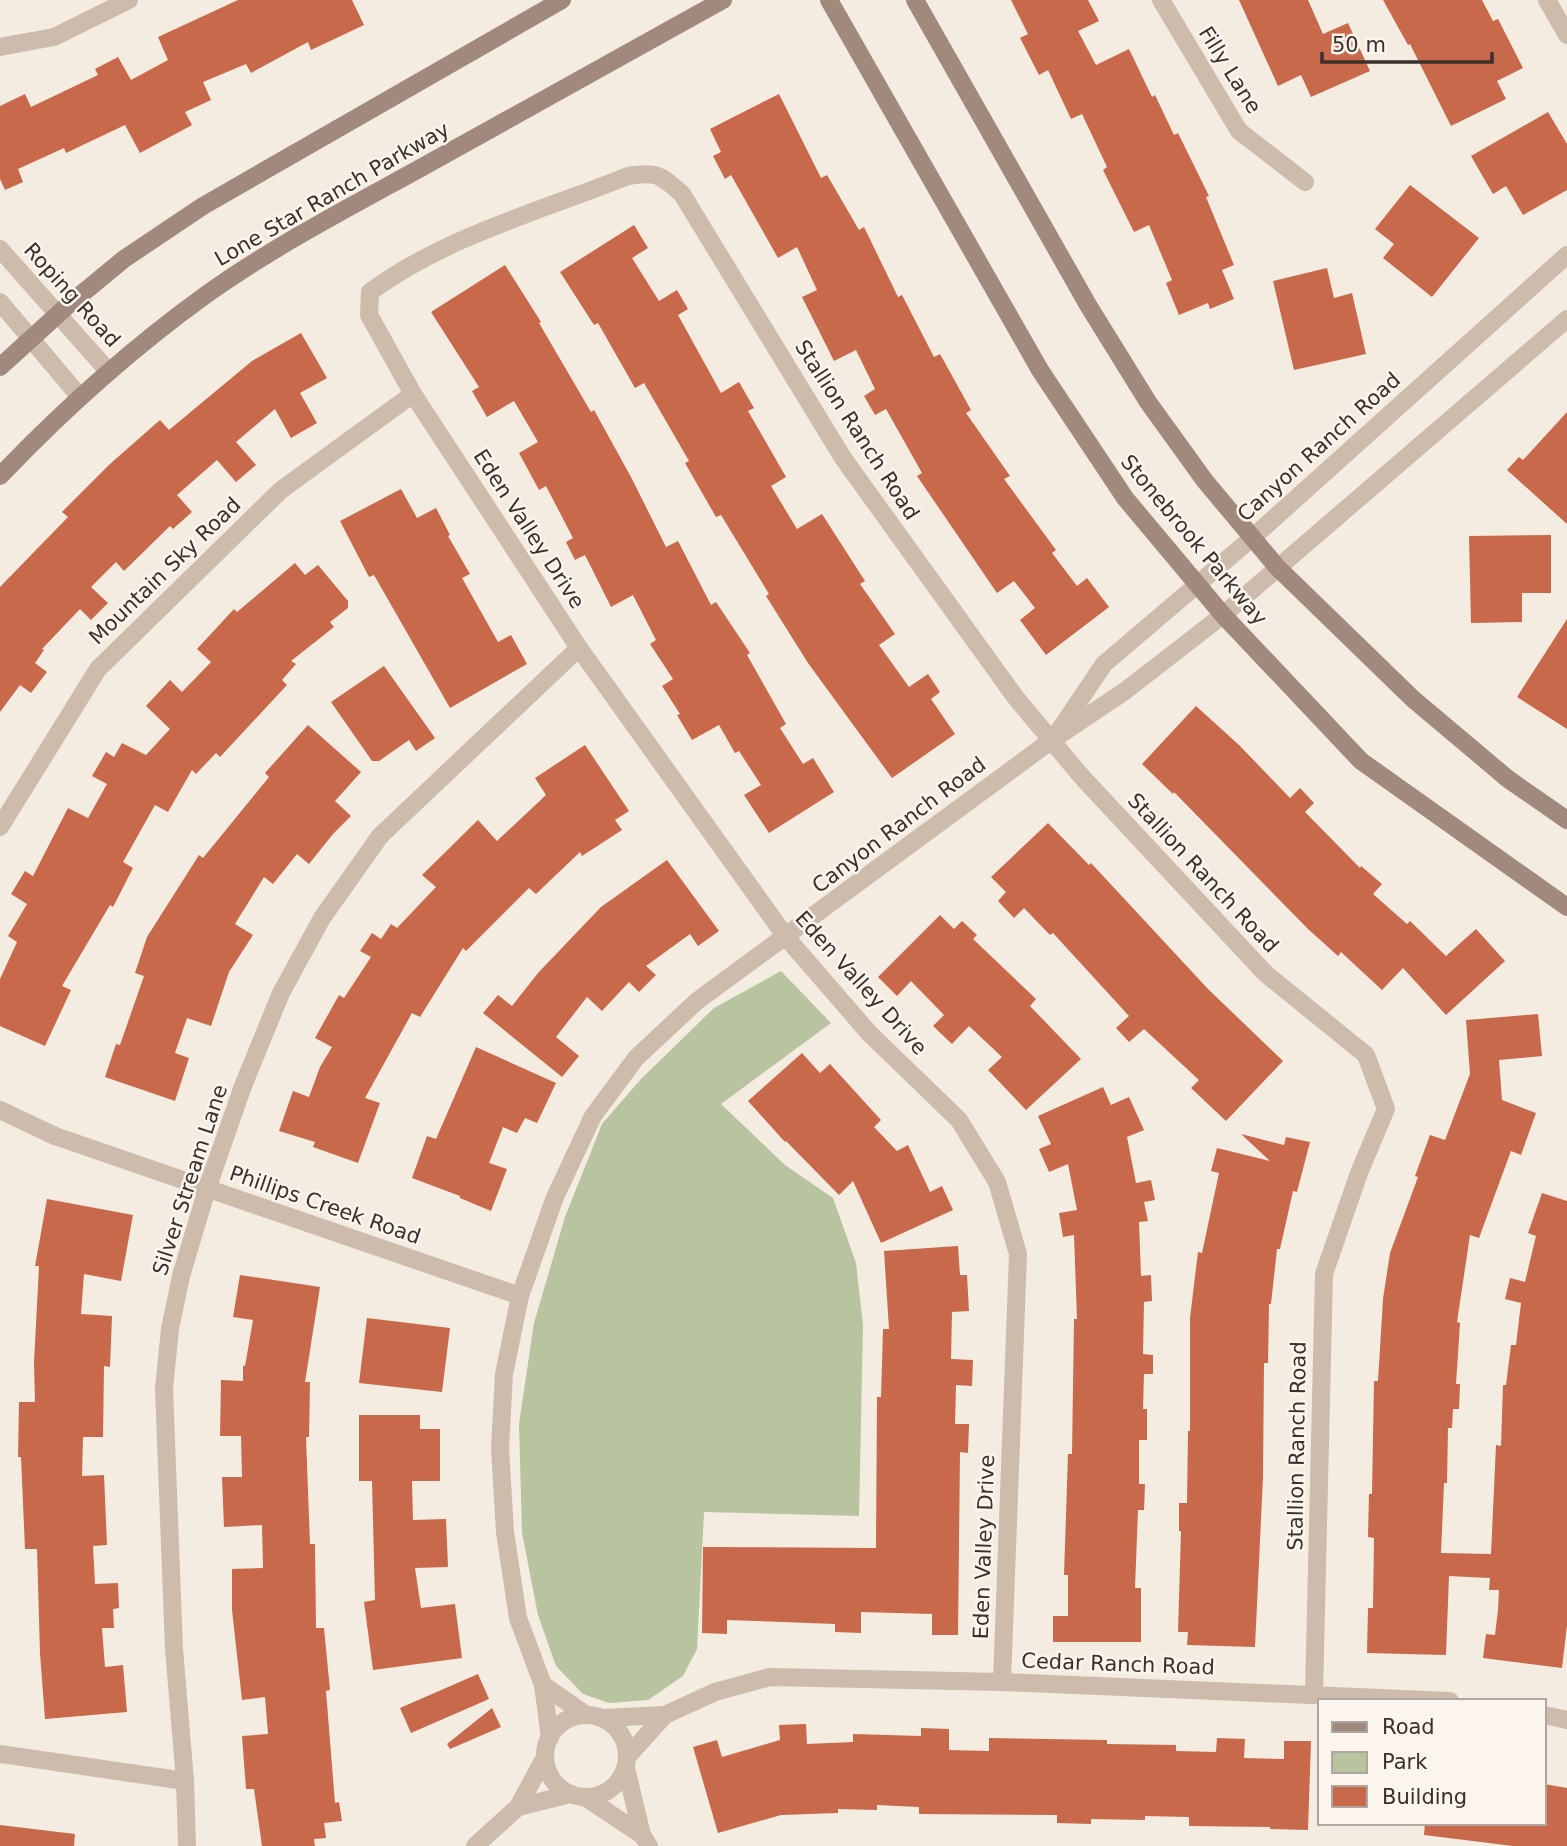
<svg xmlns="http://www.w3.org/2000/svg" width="1567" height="1846" viewBox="0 0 1567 1846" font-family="'DejaVu Sans',sans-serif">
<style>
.green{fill:#b8c4a0}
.building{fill:#c8694b}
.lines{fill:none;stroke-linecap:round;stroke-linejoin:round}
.minor{stroke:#cdbbac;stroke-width:18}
.secondary{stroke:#a18a7d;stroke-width:18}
.labels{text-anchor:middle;stroke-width:5;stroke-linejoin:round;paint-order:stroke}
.street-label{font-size:21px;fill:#3b302b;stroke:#fbf5ee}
</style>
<rect width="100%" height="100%" fill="#f4ebe1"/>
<polygon class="green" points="781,971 831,1023 721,1104 785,1165 833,1198 856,1263 863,1325 859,1516 704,1512 697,1649 683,1676 648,1700 609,1703 583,1694 556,1666 538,1615 522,1533 519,1424 534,1323 565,1217 602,1124 641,1079 714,1008"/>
<g class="building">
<polygon points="238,0 352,0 364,25 311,50 308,42 251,73 246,64 203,82 211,100 185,112 192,125 140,153 125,125 66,153 64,148 18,169 23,182 5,190 0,179 0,106 25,94 31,107 98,75 95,69 118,57 131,80 168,60 158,37"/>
<polygon points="1011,0 1088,0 1099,21 1078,31 1096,65 1129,49 1152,97 1155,95 1174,135 1178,133 1209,196 1206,197 1234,265 1222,270 1234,299 1210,309 1208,303 1179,315 1166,283 1172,280 1149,225 1134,232 1103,170 1107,167 1082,114 1071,119 1048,70 1039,75 1020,38 1028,34"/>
<polygon points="1239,0 1308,0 1323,34 1348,23 1370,71 1311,97 1301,75 1278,86"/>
<polygon points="1383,0 1482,0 1493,21 1498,19 1523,68 1497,81 1506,99 1451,126 1410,44 1408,45"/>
<polygon points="779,94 821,178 827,175 859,230 864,227 898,297 902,295 934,357 940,354 971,410 966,413 1010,476 1004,479 1056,550 1052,553 1077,586 1087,578 1109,607 1046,655 1020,620 1035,608 1014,581 997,593 917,476 922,473 886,409 875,415 864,396 875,389 856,350 834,361 802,297 817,290 797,247 778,258 731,175 725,179 713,156 721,152 710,129"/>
<polygon points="1548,112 1567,144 1567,190 1523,215 1506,186 1493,194 1471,156"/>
<polygon points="1410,185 1479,238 1432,297 1383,258 1394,244 1375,229"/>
<polygon points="634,225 648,248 632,258 659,301 677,290 688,309 678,315 721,393 739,382 754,408 748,411 786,477 771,486 797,529 822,514 865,581 860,584 895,634 879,645 909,687 928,674 940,692 931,699 955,734 892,778 808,663 766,596 769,594 721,515 716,517 685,463 689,461 644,383 635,388 598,323 594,325 560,272"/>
<polygon points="505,265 541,322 539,323 591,412 594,410 631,477 666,547 678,541 711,605 716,602 750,653 747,655 786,724 780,728 803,764 813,758 834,792 769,833 744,795 761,785 739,751 735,753 719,725 692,740 677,715 680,714 662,686 673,679 650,644 656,640 633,595 611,607 585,555 575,560 566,542 573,538 546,486 539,490 519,453 538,442 514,401 487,417 472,391 479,387 431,312"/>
<polygon points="1327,268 1334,298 1352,293 1366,354 1294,370 1273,281"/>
<polygon points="301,333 327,378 300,393 317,423 291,438 275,409 236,442 256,465 236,482 217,460 177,495 192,512 173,529 170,526 124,571 116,562 91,587 108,603 91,620 80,609 42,649 44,650 35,663 47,672 31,693 20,685 0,712 0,587 68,517 62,512 110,464 160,420 169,430 252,361"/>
<polygon points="1567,412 1567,524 1507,470 1519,457 1523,460"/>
<polygon points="401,489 417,518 436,508 450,535 448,536 470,574 462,578 498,642 511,635 527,664 450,708 374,575 369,577 340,521"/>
<polygon points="1551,535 1551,593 1522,593 1522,622 1471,623 1469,536"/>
<polygon points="295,563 305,575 318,565 348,601 348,608 330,622 334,627 291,661 296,664 282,680 287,685 220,757 216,753 196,774 192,770 168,812 155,805 123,862 133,868 113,907 110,905 62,986 71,990 45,1046 0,1026 0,979 17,942 8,936 27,904 11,894 25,871 33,876 68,808 88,818 107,784 92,776 106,752 114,757 122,743 146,755 170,729 146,706 170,680 182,692 211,662 197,649 234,609 237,612"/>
<polygon points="1567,619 1567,729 1517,697"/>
<polygon points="384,666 435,738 416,751 409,740 379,761 372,761 331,702"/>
<polygon points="1196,706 1239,745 1290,798 1300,788 1314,803 1305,812 1360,868 1361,866 1382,884 1373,894 1407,924 1410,921 1446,956 1476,929 1505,961 1446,1015 1403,968 1382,990 1341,952 1338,956 1308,929 1174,792 1173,794 1142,764"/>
<polygon points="308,725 361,772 335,801 351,816 333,834 309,864 297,854 273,884 264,877 235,924 253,935 229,972 211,1026 187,1018 175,1053 189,1058 175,1101 105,1077 116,1044 120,1045 144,976 135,973 147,937 199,855 203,858 269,777 265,773"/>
<polygon points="585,745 629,811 615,820 622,830 582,856 580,852 536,894 529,888 466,951 463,948 420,1017 412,1013 365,1098 380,1103 358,1163 313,1147 315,1142 279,1131 293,1091 309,1097 320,1067 332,1047 315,1038 339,995 344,998 371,957 360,951 372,933 381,939 391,924 397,928 436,887 422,875 478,820 497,841 546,795 535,778"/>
<polygon points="1048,823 1089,865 1091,863 1208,989 1283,1061 1226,1121 1191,1088 1199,1080 1144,1029 1129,1042 1116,1028 1129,1016 1053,933 1050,935 1024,908 1014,918 998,901 1006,892 991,877"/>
<polygon points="667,860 719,931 698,946 690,934 646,966 656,975 639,992 629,982 602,1011 587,997 556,1037 579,1056 562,1077 483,1013 498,995 512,1006 538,973 601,907"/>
<polygon points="940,915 954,929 962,921 977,935 973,939 1036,999 1030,1006 1081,1059 1026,1110 988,1070 1002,1057 969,1026 952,1044 933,1026 944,1015 911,981 897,996 878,977"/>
<polygon points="1538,1014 1542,1056 1499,1060 1502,1100 1536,1113 1521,1155 1511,1151 1479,1238 1470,1235 1457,1322 1460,1323 1456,1384 1460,1384 1459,1409 1453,1409 1452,1428 1448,1428 1447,1483 1444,1483 1441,1553 1491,1554 1496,1445 1501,1446 1503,1385 1506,1385 1511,1345 1516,1345 1521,1303 1505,1299 1510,1278 1525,1282 1536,1236 1528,1233 1542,1193 1567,1201 1567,1625 1562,1668 1483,1658 1486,1634 1495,1635 1498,1610 1499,1590 1489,1590 1490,1578 1449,1576 1446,1655 1367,1653 1368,1608 1373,1608 1374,1538 1368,1537 1369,1494 1372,1494 1374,1381 1378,1381 1383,1299 1390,1253 1418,1177 1415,1176 1430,1135 1445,1140 1470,1074 1466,1020"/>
<polygon points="476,1047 556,1083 537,1123 525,1118 517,1133 503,1127 489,1163 507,1169 491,1211 460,1198 460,1196 412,1178 427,1136 436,1139"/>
<polygon points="802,1053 820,1073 830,1064 881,1120 874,1127 897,1151 908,1145 930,1192 942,1186 953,1210 881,1243 853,1181 839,1195 786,1141 785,1142 748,1101"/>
<polygon points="1103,1087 1111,1105 1129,1097 1144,1130 1127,1137 1136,1183 1151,1180 1155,1200 1144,1202 1148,1221 1139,1222 1141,1276 1151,1275 1152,1301 1144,1302 1143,1354 1153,1355 1153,1374 1144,1374 1143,1409 1147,1409 1147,1440 1139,1440 1139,1484 1145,1484 1144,1510 1138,1510 1135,1588 1141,1588 1141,1642 1053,1642 1053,1616 1068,1616 1068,1575 1064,1575 1068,1454 1072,1454 1074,1319 1077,1319 1074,1235 1063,1237 1059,1213 1077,1210 1068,1164 1049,1172 1039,1149 1051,1144 1038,1116"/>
<polygon points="1241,1134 1284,1145 1286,1137 1310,1142 1297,1192 1293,1191 1280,1249 1277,1249 1271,1304 1269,1304 1268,1363 1264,1363 1263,1477 1255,1647 1187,1645 1188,1632 1178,1632 1181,1531 1179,1531 1179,1503 1187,1503 1188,1431 1190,1431 1190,1318 1198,1252 1202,1253 1219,1173 1211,1171 1217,1148 1270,1161"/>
<polygon points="47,1199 133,1215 121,1281 84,1274 81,1314 112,1316 110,1367 104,1366 103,1437 83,1437 82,1476 104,1475 107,1545 93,1546 95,1584 118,1583 119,1608 113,1609 114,1628 102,1628 105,1667 123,1665 127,1712 45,1719 40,1653 37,1549 25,1549 21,1457 18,1457 19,1402 35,1402 34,1363 39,1266 35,1266"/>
<polygon points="958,1246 960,1275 967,1275 969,1311 952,1312 951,1359 973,1360 972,1386 956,1385 955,1424 969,1424 968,1453 960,1452 958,1635 932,1635 932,1614 861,1612 861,1633 835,1632 835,1624 727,1620 727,1634 702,1633 703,1547 876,1548 877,1397 881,1397 883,1329 889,1329 884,1251"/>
<polygon points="240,1275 320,1287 305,1382 310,1382 309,1437 306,1437 310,1544 315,1544 316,1628 324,1628 330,1690 326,1691 335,1803 339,1802 342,1821 324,1823 326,1838 314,1839 315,1846 262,1846 254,1789 246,1789 242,1736 268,1734 265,1697 242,1700 232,1610 232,1569 263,1568 262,1525 224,1527 222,1477 242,1477 241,1436 220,1436 221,1380 243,1381 243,1366 245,1366 253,1320 233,1317"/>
<polygon points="367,1318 450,1328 442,1392 359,1383"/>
<polygon points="359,1415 420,1415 420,1429 440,1429 440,1481 412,1481 413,1520 446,1519 448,1567 415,1568 421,1608 455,1604 462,1658 373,1670 364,1602 375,1600 372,1481 359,1481"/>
<polygon points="478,1674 489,1699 411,1733 400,1708"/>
<polygon points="492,1708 501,1727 450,1749 447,1744"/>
<polygon points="806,1724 807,1744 853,1742 853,1734 921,1736 921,1728 949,1729 949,1750 989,1751 989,1738 1107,1740 1107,1744 1176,1745 1176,1751 1216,1752 1217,1738 1245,1739 1244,1758 1284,1759 1284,1741 1311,1741 1308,1830 1270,1829 1270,1827 1189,1826 1189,1817 1145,1816 1145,1820 1091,1819 1091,1824 1057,1823 1057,1815 919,1814 919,1807 877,1805 877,1810 838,1809 838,1813 781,1815 718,1833 693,1747 717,1740 722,1757 780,1740 779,1725"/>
<polygon points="1544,1784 1567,1788 1567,1846 1513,1846 1424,1835 1425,1823 1544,1823"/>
<polygon points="0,1825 75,1834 74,1846 0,1846"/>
</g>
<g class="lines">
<g class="minor">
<polyline points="1161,0 1239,131 1305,182"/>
<polyline points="1547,0 1567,35"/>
<polyline points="0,47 54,37 129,0"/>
<polyline points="0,249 109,372"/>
<polyline points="0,302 80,397"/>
<polyline points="1058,732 1104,664 1252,538 1567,255"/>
<polyline points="0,827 98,669 281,490 413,394"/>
<polyline points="0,1110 55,1136 520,1296"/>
<path d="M1002,1682L1018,1254L997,1182L959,1120L869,1033L786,937L579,648L413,394L369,315L370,292C446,236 541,211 628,176C658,171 660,175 682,194L843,458L1016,698L1082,777L1266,974L1366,1055L1386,1109L1359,1173L1324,1274L1314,1694"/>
<polyline points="543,1685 586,1715"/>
<polyline points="1544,1715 1567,1720"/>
<circle cx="586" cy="1756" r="41"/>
<polyline points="602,1718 665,1715 715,1692 770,1677 1002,1682 1450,1701"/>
<polyline points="550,1738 543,1685 518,1618 505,1532 500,1448 504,1374 520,1296 555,1197 593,1116 636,1058 697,1001 1052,740 1125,691 1223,615 1567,319"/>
<polyline points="0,1754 185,1781"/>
<polyline points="628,1756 665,1715"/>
<polyline points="626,1768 642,1835 649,1846"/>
<polyline points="585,1797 642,1835"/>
<polyline points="518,1807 571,1794"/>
<polyline points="187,1846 185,1781 174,1649 164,1388 170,1329 181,1276 207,1189 243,1086 281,993 322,918 380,836 579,648"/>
<polyline points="475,1846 518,1807 545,1757"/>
</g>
<g class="secondary">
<polyline points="829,0 1040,370 1125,498 1223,615 1361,761 1567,907"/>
<polyline points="915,0 1088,305 1148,402 1205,481 1277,567 1413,699 1508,779 1567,820"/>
<polyline points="0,367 67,306 124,259 203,206 562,0"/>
<path d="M0,476C64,409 132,348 207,294C273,247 346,209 417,170C519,113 621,57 723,0"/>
</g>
</g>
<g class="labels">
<g class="street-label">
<text transform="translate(1230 70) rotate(58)" y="7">Filly Lane</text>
<text transform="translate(332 194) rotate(-30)" y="7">Lone Star Ranch Parkway</text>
<text transform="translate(72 295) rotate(48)" y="7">Roping Road</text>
<text transform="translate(857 430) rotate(57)" y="7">Stallion Ranch Road</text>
<text transform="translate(1319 447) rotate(-42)" y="7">Canyon Ranch Road</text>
<text transform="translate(529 529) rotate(57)" y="7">Eden Valley Drive</text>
<text transform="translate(1194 540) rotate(50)" y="7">Stonebrook Parkway</text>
<text transform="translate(165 571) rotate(-44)" y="7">Mountain Sky Road</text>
<text transform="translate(899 825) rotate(-37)" y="7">Canyon Ranch Road</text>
<text transform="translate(1203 873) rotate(47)" y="7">Stallion Ranch Road</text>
<text transform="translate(861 983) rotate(48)" y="7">Eden Valley Drive</text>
<text transform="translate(190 1180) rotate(-72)" y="7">Silver Stream Lane</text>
<text transform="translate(325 1205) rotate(19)" y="7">Phillips Creek Road</text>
<text transform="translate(1297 1446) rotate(-89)" y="7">Stallion Ranch Road</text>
<text transform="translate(984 1547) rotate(-88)" y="7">Eden Valley Drive</text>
<text transform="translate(1118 1664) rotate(2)" y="7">Cedar Ranch Road</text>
</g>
</g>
<rect x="1318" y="1699" width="228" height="126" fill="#fbf5ee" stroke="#aea6a0" stroke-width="2"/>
<rect x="1332" y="1722" width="35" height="10" fill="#a18a7d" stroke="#aea6a0" stroke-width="2"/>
<text x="1382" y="1734" font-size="21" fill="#3b302b">Road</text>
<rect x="1332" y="1752" width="35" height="21" fill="#b8c4a0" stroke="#aea6a0" stroke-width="2"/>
<text x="1382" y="1769" font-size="21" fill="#3b302b">Park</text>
<rect x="1332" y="1786" width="35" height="21" fill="#c8694b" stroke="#aea6a0" stroke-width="2"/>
<text x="1382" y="1804" font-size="21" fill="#3b302b">Building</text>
<path d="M1322 52v10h170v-10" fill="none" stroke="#3b302b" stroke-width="3.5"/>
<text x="1332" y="52" font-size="21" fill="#3b302b" stroke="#fbf5ee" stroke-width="5" paint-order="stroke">50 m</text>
</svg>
